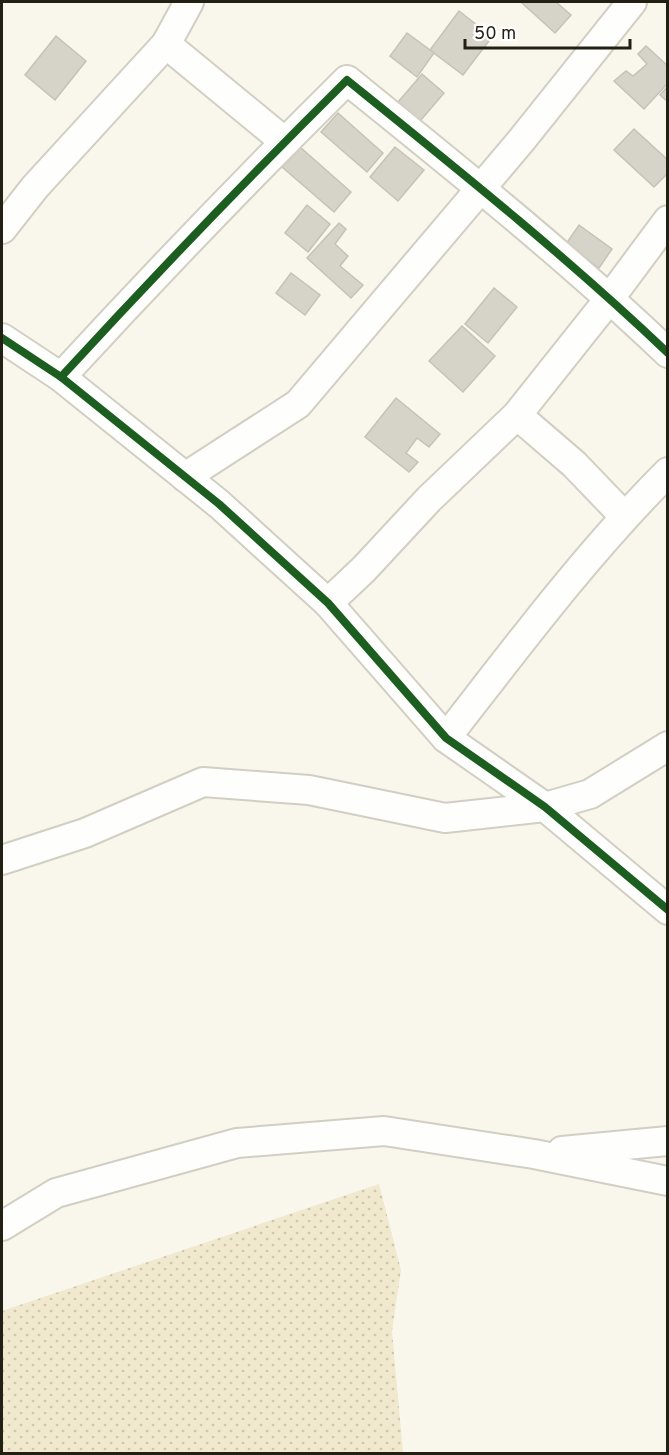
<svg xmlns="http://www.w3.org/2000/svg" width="669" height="1455" viewBox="0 0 669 1455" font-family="Overpass,sans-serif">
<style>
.grass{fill:url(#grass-dots)}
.building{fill:#d6d3c9;stroke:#c5c3b8;stroke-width:1.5}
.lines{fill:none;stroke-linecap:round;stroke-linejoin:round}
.minor-casing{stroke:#d1cec4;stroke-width:32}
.minor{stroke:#fefefc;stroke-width:28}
.cycleway-casing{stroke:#fff;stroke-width:11}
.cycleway{stroke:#1b5e20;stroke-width:8}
</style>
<defs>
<pattern id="grass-dots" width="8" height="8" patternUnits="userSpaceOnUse" patternTransform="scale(1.5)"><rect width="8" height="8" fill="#f0e9ce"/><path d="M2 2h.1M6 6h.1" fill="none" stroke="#cec7b0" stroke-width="1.8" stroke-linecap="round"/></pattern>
</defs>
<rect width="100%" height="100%" fill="#f9f6ec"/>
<polygon class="grass" points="379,1184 401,1270 392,1331 403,1453 2,1453 2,1311"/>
<g class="building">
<polygon points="523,2 556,2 571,15 555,33 522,3"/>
<polygon points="459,11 492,37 463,75 430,50"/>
<polygon points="407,33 434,53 417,77 390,56"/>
<polygon points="56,36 86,61 55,100 25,75"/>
<polygon points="646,46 668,66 668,83 644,109 614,81 626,71 633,76 647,64 638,54"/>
<polygon points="422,74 444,93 415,127 393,108"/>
<polygon points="668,86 668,102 660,95"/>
<polygon points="338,113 383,153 367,172 321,132"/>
<polygon points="634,129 668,160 668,173 654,187 614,150"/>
<polygon points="300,147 351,192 334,212 282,167"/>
<polygon points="395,147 424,170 398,201 370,177"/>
<polygon points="307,205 330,224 308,252 285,233"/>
<polygon points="339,223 346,229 335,244 348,256 340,266 363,285 351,298 307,258"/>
<polygon points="579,225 612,249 599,268 566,244"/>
<polygon points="291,273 320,295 305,315 276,293"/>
<polygon points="494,288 517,307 488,343 465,324"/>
<polygon points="462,326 495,356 463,392 429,361"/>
<polygon points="396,398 440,434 429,447 417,438 406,453 418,462 409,472 365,437"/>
</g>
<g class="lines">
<g class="minor-casing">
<g id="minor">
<polyline points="189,2 166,44 285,142"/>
<polyline points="2,229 35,187 166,44"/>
<polyline points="2,338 61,377 219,504 328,603 446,738 545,807 668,910"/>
<path d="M61,377C154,276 249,177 347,80C456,168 566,256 668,353"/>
<polyline points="517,415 574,464 624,516"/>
<polyline points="185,477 298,404 520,142 632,2"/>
<polyline points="328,603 364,569 429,499 517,415 610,298 668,220"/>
<path d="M446,738C517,647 586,554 668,472"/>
<polyline points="2,860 85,833 203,782 309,790 445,818 545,807 590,794 668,746"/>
<polyline points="562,1151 668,1141"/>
<polyline points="2,1226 56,1193 237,1143 384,1131 534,1154 668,1181"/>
</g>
</g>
<use href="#minor" class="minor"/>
<g class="cycleway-casing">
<g id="cycleway">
<polyline points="2,338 61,377 219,504 328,603 446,738 545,807 668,910"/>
<path d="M61,377C154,276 249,177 347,80C456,168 566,256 668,353"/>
</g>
</g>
<use href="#cycleway" class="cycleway"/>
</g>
<rect width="669" height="1455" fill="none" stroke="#221f13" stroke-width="6"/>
<path d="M465 39v9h165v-9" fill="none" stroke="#221f13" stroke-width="3"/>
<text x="474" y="39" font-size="18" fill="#221f13" stroke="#ffffff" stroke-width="4.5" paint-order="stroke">50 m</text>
</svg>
